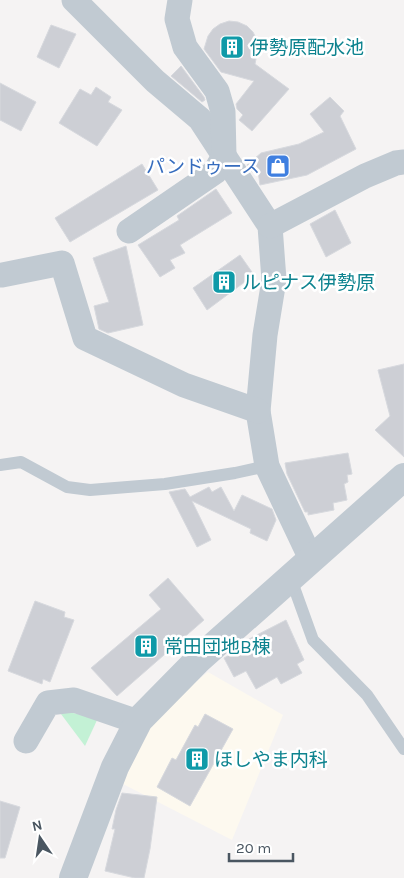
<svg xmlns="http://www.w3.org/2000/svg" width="404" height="878" viewBox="0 0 404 878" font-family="Karla,'Noto Sans JP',sans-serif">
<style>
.commercial{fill:#fdf9ef}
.green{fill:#c3f1d5}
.building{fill:#cdcfd5;stroke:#d7d9de}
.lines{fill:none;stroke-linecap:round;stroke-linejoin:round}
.service{stroke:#c1cad2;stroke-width:12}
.minor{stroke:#c1cad2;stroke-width:25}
.tertiary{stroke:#c1cad2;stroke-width:28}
.labels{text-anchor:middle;stroke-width:5;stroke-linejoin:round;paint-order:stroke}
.culture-label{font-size:19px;fill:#0d838f;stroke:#fff;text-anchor:start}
.shop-label{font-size:19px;fill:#366cbe;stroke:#fff;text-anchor:end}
</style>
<rect width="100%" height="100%" fill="#f5f3f3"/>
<polygon class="commercial" points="208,672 283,715 232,840 123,784 141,743 163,708"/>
<polygon class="green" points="58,710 98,718 85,746"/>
<g class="building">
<polygon points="229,21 238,22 247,26 253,32 257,40 258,49 255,64 289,89 252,131 239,120 243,115 237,109 236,104 254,81 221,72 204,49 208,36 213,29 220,24"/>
<polygon points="51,25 76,34 59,68 37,57"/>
<polygon points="181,66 204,97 205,100 202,102 171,76"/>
<polygon points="0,83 36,102 21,131 0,120"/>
<polygon points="96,87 111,97 108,102 122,110 97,146 59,123 80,89 91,95"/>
<polygon points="330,97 344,111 340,116 356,149 307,175 260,185 258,171 252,172 247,165 261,153 299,144 324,132 310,114"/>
<polygon points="142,164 158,190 70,242 55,218"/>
<polygon points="216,189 232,213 180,245 185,253 170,260 175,268 160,277 138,245 179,220 177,216"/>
<polygon points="335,210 351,243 326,257 310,224"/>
<polygon points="126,246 143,325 108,333 99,329 94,306 109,302 93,258"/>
<polygon points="240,255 254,275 207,310 193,288"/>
<polygon points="404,364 404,457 375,430 390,416 378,370"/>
<polygon points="348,453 352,474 347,475 348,482 344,484 347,500 333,503 334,510 308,515 308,512 305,512 287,474 285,463"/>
<polygon points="209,487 212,492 221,487 234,511 242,495 272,509 276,520 267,541 250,533 251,529 192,501 211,540 197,547 169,492 185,489 190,497"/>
<polygon points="168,578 204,620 117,696 91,668 161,609 149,595"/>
<polygon points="35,601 65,612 64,617 74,620 50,682 43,679 42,684 8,671"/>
<polygon points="286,620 304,660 297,664 302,673 281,684 277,677 256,689 246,671 234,677 224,658 251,643 249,639"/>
<polygon points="205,714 233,729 190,806 157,787 172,758 176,760 195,725 198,727"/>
<polygon points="122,793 157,797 150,849 144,878 135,878 105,871 115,829 112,829 116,810"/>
<polygon points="0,801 20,807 5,858 0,858"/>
</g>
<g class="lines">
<g class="service">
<polyline points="0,465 21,462 67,487 90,490 165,484 235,473 267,466"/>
<polyline points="291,579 313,640 367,695 404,749"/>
</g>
<g class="minor">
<polyline points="74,0 155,81 200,119 270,226 274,280 265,335 258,411 267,466 311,559"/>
<polyline points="270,226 365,176 396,163 404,162"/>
<polyline points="129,231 215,172 224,156 223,112 217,91 185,47 177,19 180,0"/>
<polyline points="2,275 62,263 85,338 184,385 258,411"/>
<polyline points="26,741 48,703 74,700 138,722"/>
</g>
<polyline class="tertiary" points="73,878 115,767 139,720 199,659 404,477"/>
</g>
<defs>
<g id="building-square" transform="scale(1.25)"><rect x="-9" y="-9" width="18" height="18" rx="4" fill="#0f9aa8" stroke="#fff"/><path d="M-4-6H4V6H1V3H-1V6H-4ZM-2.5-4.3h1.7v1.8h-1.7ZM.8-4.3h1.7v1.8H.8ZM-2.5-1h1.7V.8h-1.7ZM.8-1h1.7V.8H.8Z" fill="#fff"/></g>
<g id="shop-square" transform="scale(1.25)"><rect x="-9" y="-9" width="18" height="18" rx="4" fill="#3f7fe0" stroke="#fff"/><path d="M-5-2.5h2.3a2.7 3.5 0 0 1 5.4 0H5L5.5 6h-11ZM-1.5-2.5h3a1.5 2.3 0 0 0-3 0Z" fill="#fff"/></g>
</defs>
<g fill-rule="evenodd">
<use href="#building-square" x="232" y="47"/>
<use href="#shop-square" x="278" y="166"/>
<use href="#building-square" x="224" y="282"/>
<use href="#building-square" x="146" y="646"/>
<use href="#building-square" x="197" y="759"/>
</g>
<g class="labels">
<g class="culture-label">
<text x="250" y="54">伊勢原配水池</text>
<text x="242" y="289">ルピナス伊勢原</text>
<text x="164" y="653">常田団地B棟</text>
<text x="214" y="766">ほしやま内科</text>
</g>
<g class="shop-label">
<text x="260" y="173">パンドゥース</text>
</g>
</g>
<g transform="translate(40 838) rotate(347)" stroke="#ffffff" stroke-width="4" paint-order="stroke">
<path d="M0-4L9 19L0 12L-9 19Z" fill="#4a5661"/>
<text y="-8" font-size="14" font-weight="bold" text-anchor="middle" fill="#4a5661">N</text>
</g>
<path d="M229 853v8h64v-8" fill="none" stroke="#4a5661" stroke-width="2.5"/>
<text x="236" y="853" font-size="15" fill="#4a5661" stroke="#ffffff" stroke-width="4" paint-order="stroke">20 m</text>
</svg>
